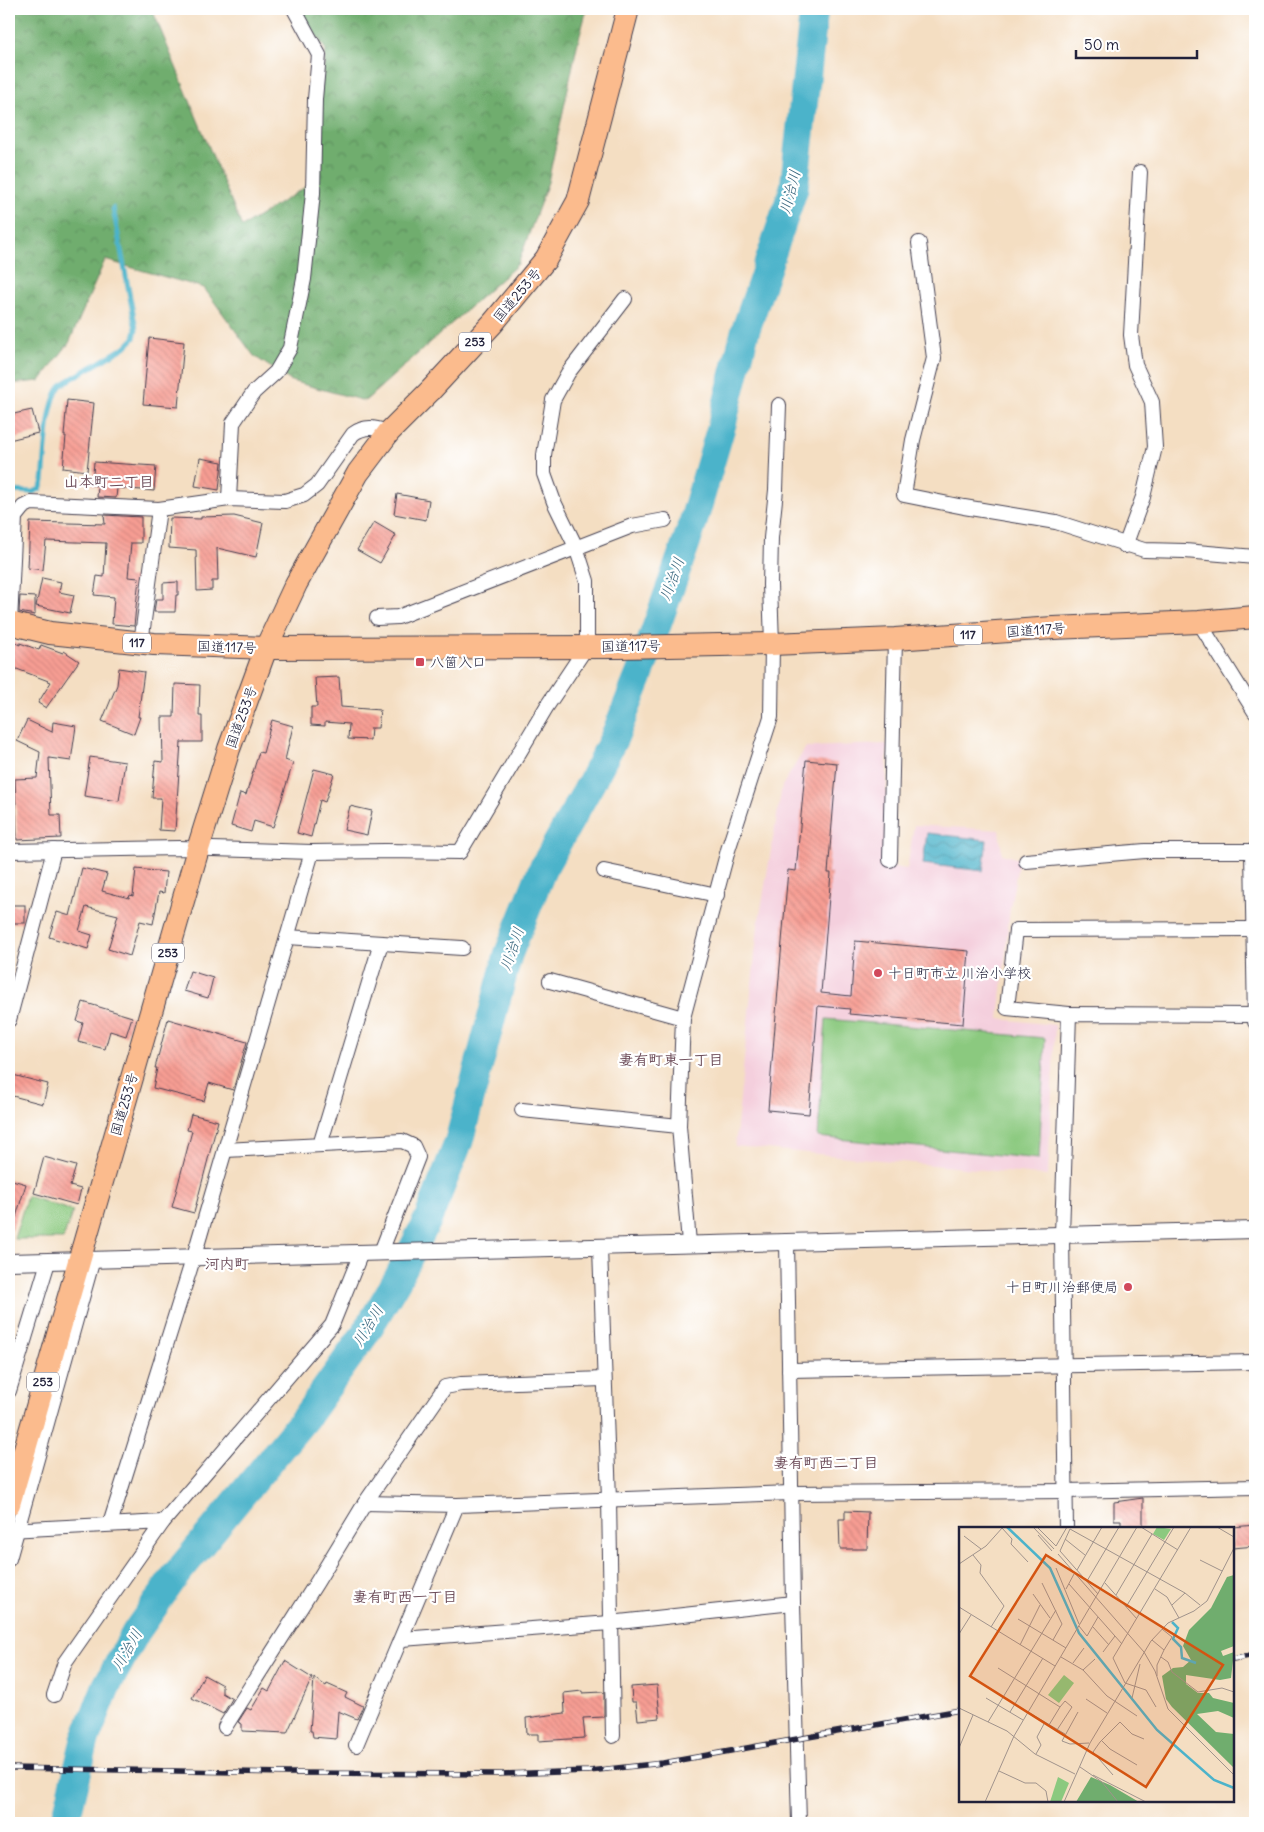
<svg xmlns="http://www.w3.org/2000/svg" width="1264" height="1832" viewBox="0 0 1264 1832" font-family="Delius,'Klee One',sans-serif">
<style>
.built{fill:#f4cfdd}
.grass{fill:#8bc97f;stroke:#56765d}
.forest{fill:url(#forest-crowns);stroke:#496854}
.water{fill:url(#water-waves);stroke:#376a82}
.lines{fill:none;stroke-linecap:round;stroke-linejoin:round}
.stream{stroke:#4cb3ca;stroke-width:5}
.river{stroke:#4cb3ca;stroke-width:29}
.building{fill:url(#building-back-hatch)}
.minor-casing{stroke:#423e4f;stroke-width:16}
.tertiary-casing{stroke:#423e4f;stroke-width:18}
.trunk-casing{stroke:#423e4f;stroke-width:24}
.minor{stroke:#fff;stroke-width:14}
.tertiary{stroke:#fff;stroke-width:16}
.trunk{stroke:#fbbb8d;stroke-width:22}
.rail-casing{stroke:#22223b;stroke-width:5.5}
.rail{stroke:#fff;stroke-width:4;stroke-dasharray:11;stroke-linecap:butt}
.poi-dot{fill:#d1495b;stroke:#fff;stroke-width:2}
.labels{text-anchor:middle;stroke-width:4.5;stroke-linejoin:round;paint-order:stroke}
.shield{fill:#fff;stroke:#646476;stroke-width:1}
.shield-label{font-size:12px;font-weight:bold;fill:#22223b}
.street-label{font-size:14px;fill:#22223b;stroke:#fff}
.poi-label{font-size:14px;fill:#22223b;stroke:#fff;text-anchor:start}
.water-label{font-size:15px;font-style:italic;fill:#35637b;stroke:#fff}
.neighbourhood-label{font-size:15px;font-weight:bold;fill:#6d4d5a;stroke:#fff}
.inset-river{fill:none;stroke:#4cb3ca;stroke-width:2.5}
.inset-road{fill:none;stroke:#a0938c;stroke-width:1}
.view{fill:#d45411;fill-opacity:0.15;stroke:#d45411;stroke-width:2.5}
.inset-edge{fill:none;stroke:#22223b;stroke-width:2.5}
</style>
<defs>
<pattern id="forest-crowns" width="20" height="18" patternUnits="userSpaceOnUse" patternTransform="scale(1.25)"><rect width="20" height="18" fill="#70ad6e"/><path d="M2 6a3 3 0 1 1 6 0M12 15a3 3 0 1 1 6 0" fill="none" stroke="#5c8c5c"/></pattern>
<pattern id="water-waves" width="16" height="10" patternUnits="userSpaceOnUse" patternTransform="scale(1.25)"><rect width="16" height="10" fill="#4cb3ca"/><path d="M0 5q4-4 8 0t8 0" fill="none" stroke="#3f91a5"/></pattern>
<pattern id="building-back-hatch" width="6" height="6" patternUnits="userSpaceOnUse" patternTransform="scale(1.25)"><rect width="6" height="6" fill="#f79d93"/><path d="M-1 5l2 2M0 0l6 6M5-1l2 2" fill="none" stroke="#d38780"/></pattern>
</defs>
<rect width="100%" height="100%" fill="#fff"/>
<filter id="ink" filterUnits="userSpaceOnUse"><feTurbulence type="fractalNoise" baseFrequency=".02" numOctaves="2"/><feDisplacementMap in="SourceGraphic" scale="10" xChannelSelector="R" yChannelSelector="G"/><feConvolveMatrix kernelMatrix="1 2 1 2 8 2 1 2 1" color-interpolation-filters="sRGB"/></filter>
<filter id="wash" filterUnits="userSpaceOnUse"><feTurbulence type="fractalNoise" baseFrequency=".0096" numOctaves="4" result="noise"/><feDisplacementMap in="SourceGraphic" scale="20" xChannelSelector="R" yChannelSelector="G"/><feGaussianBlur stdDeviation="1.12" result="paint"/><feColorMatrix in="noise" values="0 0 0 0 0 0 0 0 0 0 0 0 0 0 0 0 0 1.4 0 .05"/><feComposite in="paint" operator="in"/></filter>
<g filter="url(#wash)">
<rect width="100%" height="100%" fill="#f4dec2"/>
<polygon class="built" points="887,744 885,866 907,869 914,825 999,830 1002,854 1019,859 1010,908 999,1019 1055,1025 1048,1176 735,1146 758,926 782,786 806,747"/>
<g class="grass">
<polygon points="826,1019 1045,1038 1039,1159 818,1137"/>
<polygon points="27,1196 73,1211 63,1239 14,1239"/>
</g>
<polygon class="forest" points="9,9 152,9 242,227 310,184 326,50 298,9 587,9 577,46 548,182 518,264 365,401 291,381 254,356 204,288 105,260 69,343 40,381 9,384"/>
<polygon class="water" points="927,833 987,840 983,871 923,864"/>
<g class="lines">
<path class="stream" d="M9,491L33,492L40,489L43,481C46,456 46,404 61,385L125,347L134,338L136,329L113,208"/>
<polyline class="river" points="65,1823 85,1740 106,1687 136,1632 175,1576 305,1418 365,1334 397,1280 428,1219 459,1141 508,955 542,870 591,783 614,738 639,676 692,526 722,424 745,332 794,188 814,9"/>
</g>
<g id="blocks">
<g class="building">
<polygon points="149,338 184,342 178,407 143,404"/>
<polygon points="67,400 94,403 87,471 63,468 66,436 64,436"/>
<polygon points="32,410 38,433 9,440 9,415"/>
<polygon points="200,458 222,462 219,490 195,486"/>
<polygon points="94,462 156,466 154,491 117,488 116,498 97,497 98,486 92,485"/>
<polygon points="397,494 429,500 426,520 394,514"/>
<polygon points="104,515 141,517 141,543 131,543 128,577 139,578 134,626 112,624 114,597 94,595 97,576 104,577 106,543 46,541 43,570 28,568 30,522 105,524"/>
<polygon points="234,516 263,523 256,557 217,548 218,581 212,581 212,590 197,591 196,550 169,548 170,518 201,519 201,517"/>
<polygon points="374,522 396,535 380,563 357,550"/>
<polygon points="42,578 61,582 59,592 74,595 70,613 36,606"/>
<polygon points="178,582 178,595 176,595 175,612 154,612 156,599 163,599 163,583"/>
<polygon points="20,596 35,597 35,615 19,612"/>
<polygon points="9,640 20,645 20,643 39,650 41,645 63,653 64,651 79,661 46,708 38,703 51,682 9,666"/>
<polygon points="119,668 144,672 138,717 140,717 134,734 102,721 117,685"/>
<polygon points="339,677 341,707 380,710 378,728 371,728 370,740 348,739 349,724 325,722 325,726 311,725 311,707 317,707 315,678"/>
<polygon points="175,684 200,685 199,716 202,716 202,742 181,742 175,831 159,830 161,798 152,798 155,761 163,762 162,717 174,717"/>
<polygon points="27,720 52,732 53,722 76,726 71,761 49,758 51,815 60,815 61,838 17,840 15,779 37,778 40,752 17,741"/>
<polygon points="272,720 293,726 285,760 293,763 273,827 254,821 251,832 231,826 240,793 246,795 259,752 263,753"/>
<polygon points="90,757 125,762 119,801 84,796"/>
<polygon points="806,760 837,763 828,873 831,873 821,993 851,996 855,941 969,951 963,1024 849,1014 850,1009 818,1006 809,1114 768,1110 788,870 796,871"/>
<polygon points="314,769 334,774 325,802 320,800 311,837 297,833"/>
<polygon points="350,806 372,811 367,835 344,830"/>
<polygon points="82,868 107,874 102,891 129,898 130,895 133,896 136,869 166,872 164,893 159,892 153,924 140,921 130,956 108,949 118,915 86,907 79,931 92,935 88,949 49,937 57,912 70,916"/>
<rect x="9" y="905" width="16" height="18"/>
<polygon points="190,971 213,978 208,998 184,991"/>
<polygon points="83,1002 132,1017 126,1036 110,1031 105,1049 78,1042 83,1023 77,1021"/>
<polygon points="168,1019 247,1042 233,1090 209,1083 204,1101 153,1088 157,1068 155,1068"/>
<polygon points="9,1074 48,1084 43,1104 9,1095"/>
<polygon points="191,1114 218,1121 194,1213 172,1207 192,1131 187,1130"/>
<polygon points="44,1157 76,1166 70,1186 81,1189 77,1205 34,1193"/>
<polygon points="9,1179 26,1184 12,1230 9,1230"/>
<polygon points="1143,1498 1143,1528 1121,1528 1121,1520 1114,1520 1114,1502"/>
<polygon points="845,1511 868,1512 867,1549 840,1549 839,1519 845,1519"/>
<polygon points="1255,1525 1255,1546 1233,1548 1233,1527"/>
<polygon points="285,1661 312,1678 287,1733 242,1731 242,1724 238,1722 247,1708 251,1710 264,1688 269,1691"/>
<polygon points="204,1675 222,1685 222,1693 232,1699 223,1714 192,1698"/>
<polygon points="314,1678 326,1686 327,1684 347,1693 345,1697 363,1706 357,1719 338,1711 336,1739 313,1737 312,1731 310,1731"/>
<polygon points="657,1685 660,1718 638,1720 636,1702 632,1702 631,1687"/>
<polygon points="582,1691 582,1693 603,1692 604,1694 604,1717 583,1718 585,1738 538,1741 538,1734 527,1734 526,1718 565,1713 564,1693"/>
</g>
</g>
</g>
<g filter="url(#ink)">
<use href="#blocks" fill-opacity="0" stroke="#423e4f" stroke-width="1"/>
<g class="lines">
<g class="minor-casing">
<g id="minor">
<polyline points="919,243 934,358 913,440 904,495 964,507 1056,522 1144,550 1185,551 1255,557"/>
<polyline points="229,499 233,423 254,392 276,372 290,348 304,279 313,193 315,99 319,55 294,9"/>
<polyline points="1125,546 1143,497 1155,447 1152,402 1135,365 1131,335 1140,172"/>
<polyline points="377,618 398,617 632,526 665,520"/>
<polyline points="1199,622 1255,712"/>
<polyline points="10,623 15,517 23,507 31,503 159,509"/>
<path d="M141,643L159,509L229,499L285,501L304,495L317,485L353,434C366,425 375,428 389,432"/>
<polyline points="9,851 179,848 312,852 385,851 460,852 547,706 587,646 587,581 576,547 554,502 544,474 544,455 553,400 568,373 625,299"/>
<polyline points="1252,851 1255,1022"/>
<polyline points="890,860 895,639"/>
<polyline points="1026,861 1145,851 1255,851"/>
<polyline points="604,871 717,895"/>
<polyline points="287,937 462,948"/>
<polyline points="550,981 683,1018"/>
<polyline points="1069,1014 1007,1008 1016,930 1253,929"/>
<polyline points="9,1020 54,850"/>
<polyline points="522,1110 679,1126"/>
<polyline points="320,1145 381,943"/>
<polyline points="225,1150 402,1141 413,1146 418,1157 381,1252"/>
<polyline points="787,1242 793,1603 799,1823"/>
<polyline points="689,1243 679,1126 683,1018 728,850 771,717 772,644 770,585 771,538 776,490 779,405"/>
<polyline points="600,1248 609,1499 613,1736"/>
<polyline points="789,1370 1255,1362"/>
<polyline points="9,1391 48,1262"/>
<polyline points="365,1503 457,1505 791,1493 1065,1491 1255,1487"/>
<polyline points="110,1524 194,1256 312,852"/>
<polyline points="1066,1528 1062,1235 1069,1014 1255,1015"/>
<polyline points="9,1530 163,1522"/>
<polyline points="9,1559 93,1259"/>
<polyline points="402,1639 610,1623 793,1603"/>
<polyline points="54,1695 65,1662 163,1522 332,1325 361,1253"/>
<polyline points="225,1727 317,1582 365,1503 445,1387 461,1384 604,1379"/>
<polyline points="356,1745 457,1505"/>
</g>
</g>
<g class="tertiary-casing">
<polyline id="tertiary" points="9,1262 1255,1230"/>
</g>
<g class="trunk-casing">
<g id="trunk">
<polyline points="9,623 50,633 154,644 266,648 620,647 772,644 895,639 1053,628 1199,622 1255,617"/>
<polyline points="9,1504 198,849 229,749 266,648 296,584 358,473 389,432 430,391 493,323 546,259 578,201 628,9"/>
</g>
</g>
<use href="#minor" class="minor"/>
<use href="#tertiary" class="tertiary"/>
<use href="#trunk" class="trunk"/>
<g class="rail-casing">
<g id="rail">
<polyline points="1233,1659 1255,1655"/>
<polyline points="9,1768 287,1773 499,1774 589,1771 663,1763 960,1710"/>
</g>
</g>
<use href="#rail" class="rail"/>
</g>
</g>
<g class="poi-dot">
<rect x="415" y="657" width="10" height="10" rx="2.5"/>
<circle cx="878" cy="973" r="5"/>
<circle cx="1128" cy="1287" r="5"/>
</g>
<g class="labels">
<g class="shield">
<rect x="459" y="332.5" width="32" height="19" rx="4"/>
<rect x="954" y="625.5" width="28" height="19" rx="4"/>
<rect x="123" y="633.5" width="28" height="19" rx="4"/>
<rect x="152" y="943.5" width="32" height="19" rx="4"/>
<rect x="27" y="1372.5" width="32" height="19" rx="4"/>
</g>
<g class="shield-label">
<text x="475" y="346">253</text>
<text x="968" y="639">117</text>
<text x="137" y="647">117</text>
<text x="168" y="957">253</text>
<text x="43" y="1386">253</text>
</g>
<g class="street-label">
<text transform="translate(517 295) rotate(-50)" y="5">国道253号</text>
<text transform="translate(1036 630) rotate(-4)" y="5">国道117号</text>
<text transform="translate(631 646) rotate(-1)" y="5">国道117号</text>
<text transform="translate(227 647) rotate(2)" y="5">国道117号</text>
<text transform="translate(241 717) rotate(-70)" y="5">国道253号</text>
<text transform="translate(124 1104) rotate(-74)" y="5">国道253号</text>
</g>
<g class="poi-label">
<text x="430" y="667">八箇入口</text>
<text x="888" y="978">十日町市立 川治小学校</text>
<text x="1118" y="1292" text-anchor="end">十日町川治郵便局</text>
</g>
<g class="water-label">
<text transform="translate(790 192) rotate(-76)" y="5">川治川</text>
<text transform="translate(672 579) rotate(-70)" y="5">川治川</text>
<text transform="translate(512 949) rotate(-71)" y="5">川治川</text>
<text transform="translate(368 1326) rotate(-59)" y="5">川治川</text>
<text transform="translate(127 1650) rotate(-60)" y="5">川治川</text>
</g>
<g class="neighbourhood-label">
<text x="109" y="487">山本町二丁目</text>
<text x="671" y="1065">妻有町東一丁目</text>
<text x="227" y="1269">河内町</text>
<text x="826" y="1468">妻有町西二丁目</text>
<text x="405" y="1602">妻有町西一丁目</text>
</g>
</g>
<g transform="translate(959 1527)">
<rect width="275" height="275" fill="#f4dec2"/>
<path d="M105,148L115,156L100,176L89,168Z" fill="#8bc97f"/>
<path d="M275,48V119L262,124L264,129L275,125L272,151L261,153L227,148V157L239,166H250L254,171L275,176V191L259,184L238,187L257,205L275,207V241L213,180L207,172L203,149L214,141L224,140L232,133L224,119L230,103L252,81L268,50ZM132,250L151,258L180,275H117Z" fill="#70ad6e"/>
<path d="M99,250L110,256L102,275H91Z" fill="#8bc97f"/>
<path d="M198,0L212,2L205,13L194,7Z" fill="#8bc97f"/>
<path class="inset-river" d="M48,0L91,41L120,106L198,203L255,253L275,261M213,95L219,101L214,112L222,120L223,131L237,136"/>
<path class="inset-road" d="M74,0L95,22M78,0L97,19L108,0M182,0L219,23M258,0L275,10M43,1L53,12L52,17L69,35M111,2L226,66L241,78M111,2L101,24L139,67M79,8L93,24M5,9L22,22M106,12L126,28M99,27L185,125L196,144L209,182L275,248M14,28L22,38L21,46L45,79L32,100M241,33L263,44M0,37L27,19L44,0M97,41L120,97M118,43L143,0M128,54L160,0M83,56L103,97L94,113M146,56L178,92M110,57L163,117M107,62L115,47M196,62L208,70L220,91M74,67L91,91M157,68L193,7M213,78L226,66M0,80L96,139M167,80L215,0M59,92L107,121M120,99L128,109L139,90M134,100L150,118M203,102L213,110L205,123M0,107L12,88M193,113L205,123L198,138V149M61,118L81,78M144,125L156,109M102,130L124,143L148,169L178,189M202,130L209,135L213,145L239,165L263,161L275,165M114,136L125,121M39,141L101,180L90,198M124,143L136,132M27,171L64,193M173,171L181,137M127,172L148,186M197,180L187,163L166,156L154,131L232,0M0,181L48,204L76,227L116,247M51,185L84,131M69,185L106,207M119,185L103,214L111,217L130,216M29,195L97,83M98,203L113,180L106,174L101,180M143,214L151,222L178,238M0,221L14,188M77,227L82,218L78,210L86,195M121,240L143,255L159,275M40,244L66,256H77L87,264L89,275M134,248L187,275M154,248L134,225L141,215L161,195L173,207L185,212M26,275L55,209L178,0M105,275L131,216L192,114L209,96L235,84L248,74L275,21"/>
<path class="view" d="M87,28L264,138L187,260L11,149Z"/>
<rect width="275" height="275" class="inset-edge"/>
</g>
<rect width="1264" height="1832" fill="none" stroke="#fff" stroke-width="30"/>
<path d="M1076 50v8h121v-8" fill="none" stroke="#22223b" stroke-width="2.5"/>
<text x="1084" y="50" font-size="15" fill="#22223b" stroke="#ffffff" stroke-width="4" paint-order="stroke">50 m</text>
</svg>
